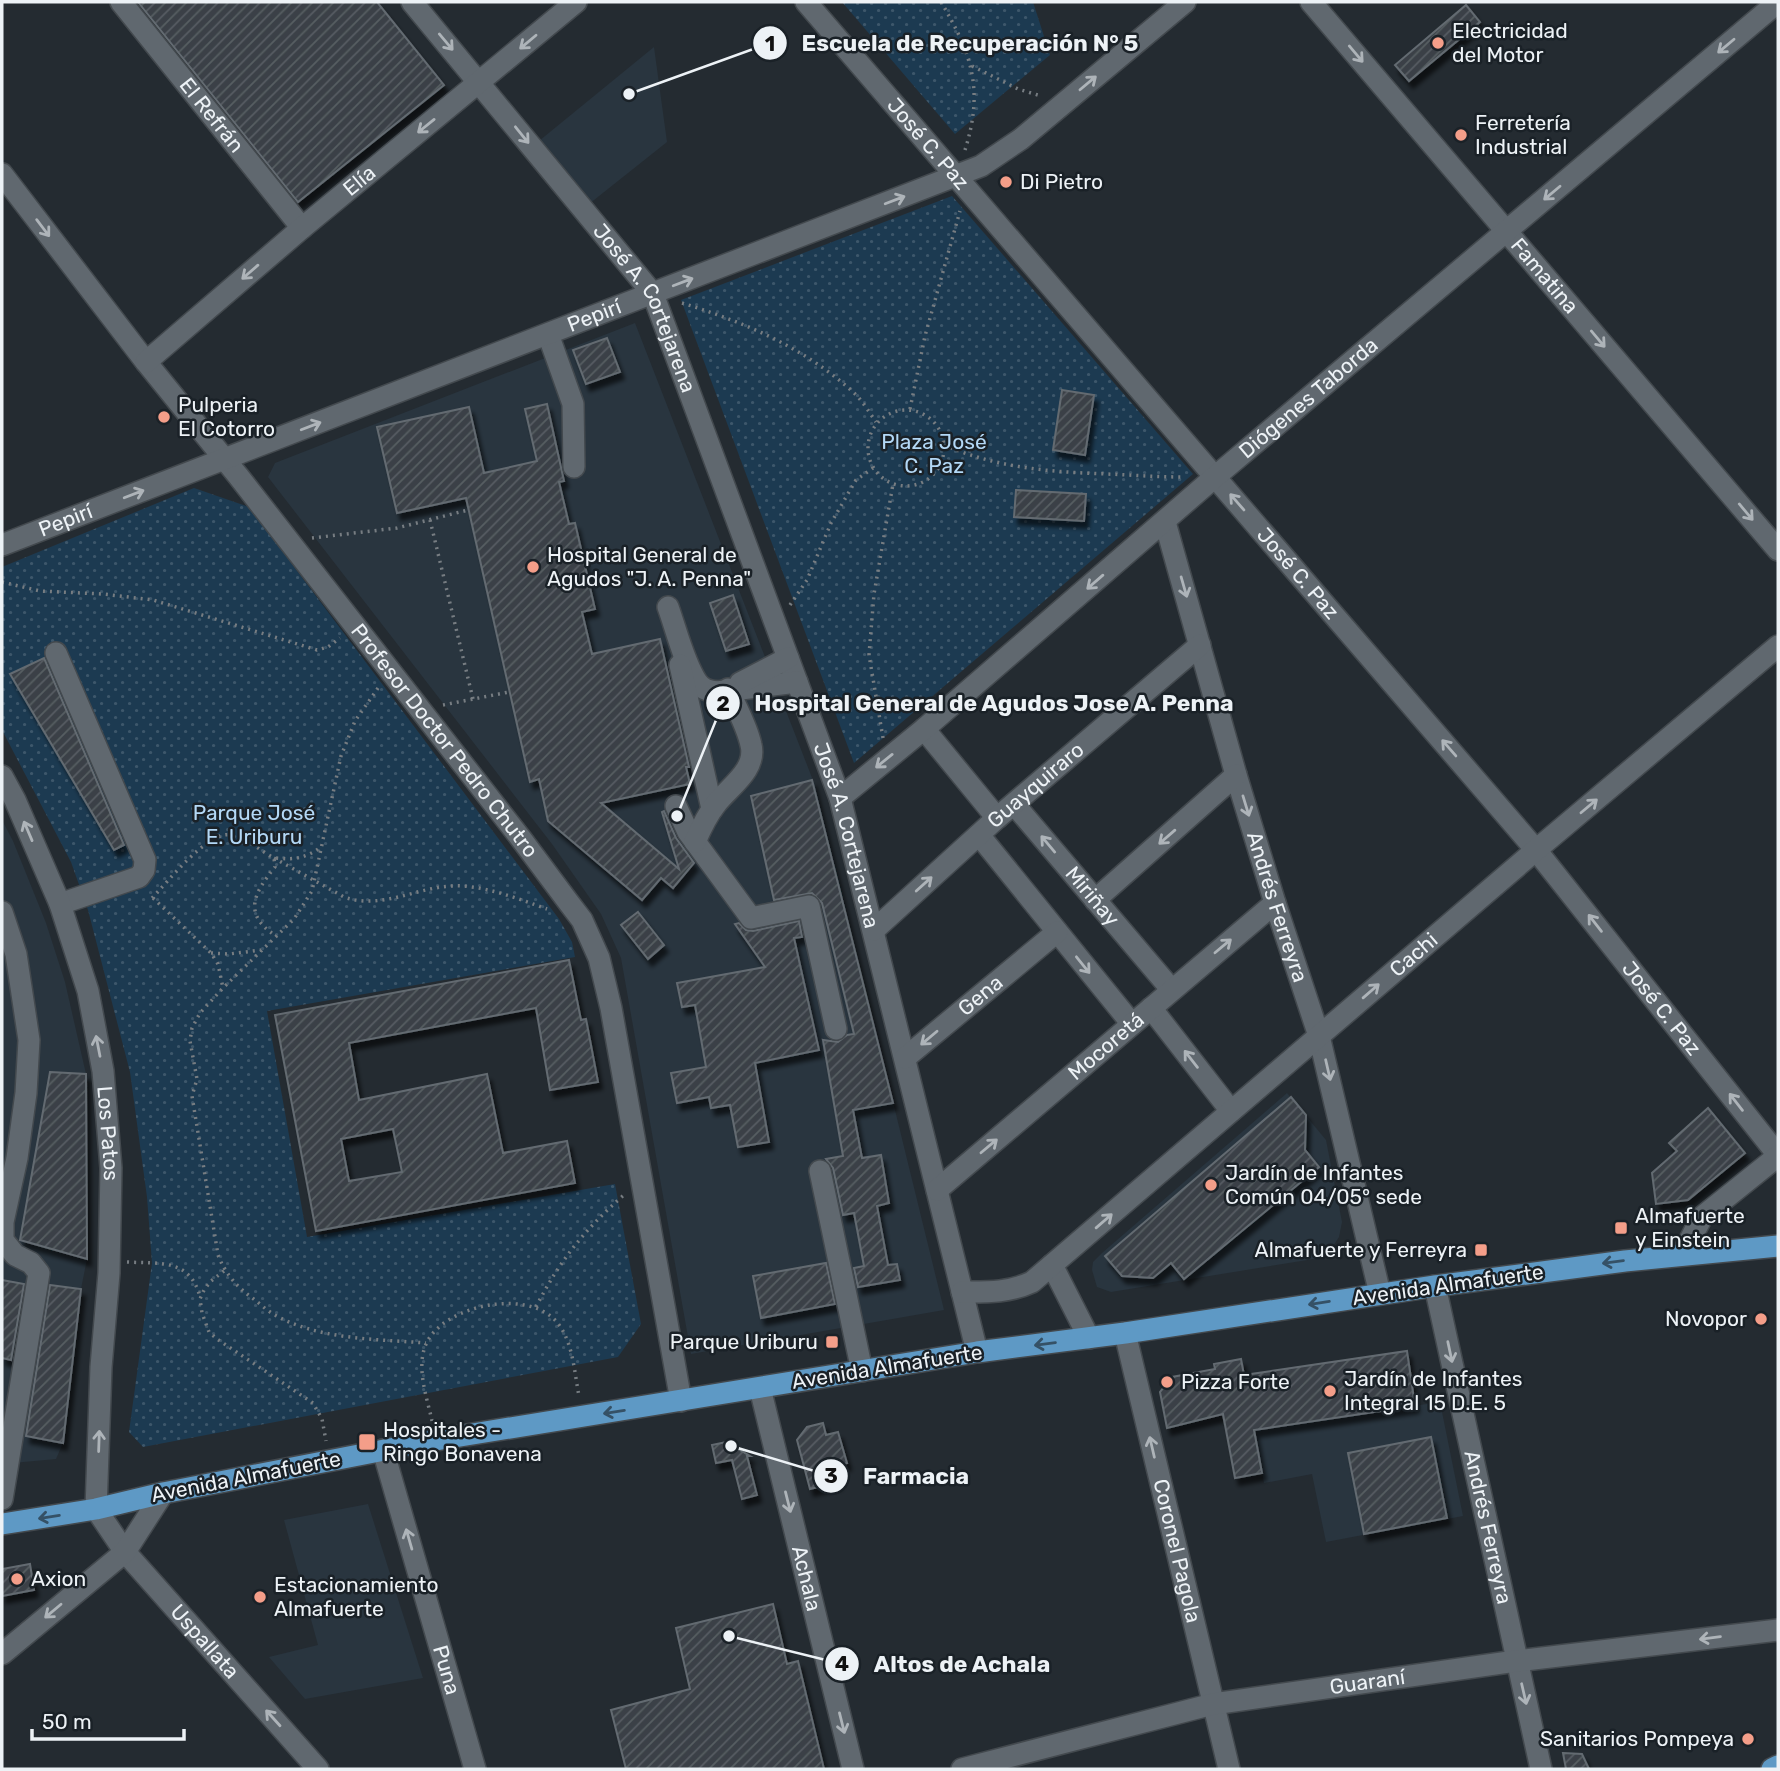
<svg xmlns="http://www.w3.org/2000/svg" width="1780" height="1771" viewBox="0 0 1780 1771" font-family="Rubik,sans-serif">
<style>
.built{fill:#29353f}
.park{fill:url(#park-dots)}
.building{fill:url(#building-hatch);stroke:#636b71;stroke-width:2;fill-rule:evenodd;filter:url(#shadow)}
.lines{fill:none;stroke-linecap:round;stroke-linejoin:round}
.minor-casing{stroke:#43494e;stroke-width:24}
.major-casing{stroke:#43494e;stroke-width:24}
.path{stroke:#777d82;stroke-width:3.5;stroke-dasharray:2 5;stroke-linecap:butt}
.minor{stroke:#60686f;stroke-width:21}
.major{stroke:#5e99c5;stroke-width:21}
.oneway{stroke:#aeb4b9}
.oneway2{stroke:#355166}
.poi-dot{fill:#f49e89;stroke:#1a2127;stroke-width:2.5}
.labels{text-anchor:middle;stroke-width:5;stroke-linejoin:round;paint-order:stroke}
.poi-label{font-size:21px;fill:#edf2f6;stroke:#1a2127;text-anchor:start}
.street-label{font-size:21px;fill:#edf2f6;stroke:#1a2127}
.park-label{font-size:21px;fill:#b3d8f6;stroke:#1a2127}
.leader{fill:none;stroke:#edf2f6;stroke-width:2.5}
.callout-dot{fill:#edf2f6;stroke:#1a2127;stroke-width:2.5}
.mark-label{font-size:21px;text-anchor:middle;font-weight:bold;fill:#111}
.callout-label{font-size:23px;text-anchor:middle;font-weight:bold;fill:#edf2f6;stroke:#1a2127;stroke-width:5;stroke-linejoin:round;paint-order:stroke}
</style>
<defs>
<pattern id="park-dots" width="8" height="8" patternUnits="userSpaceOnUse" patternTransform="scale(1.75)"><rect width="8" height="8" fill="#1c3a51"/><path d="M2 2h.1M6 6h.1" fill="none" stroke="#3d576b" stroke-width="1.8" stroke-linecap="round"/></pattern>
<pattern id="building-hatch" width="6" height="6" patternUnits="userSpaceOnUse" patternTransform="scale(1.75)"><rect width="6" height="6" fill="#3a4147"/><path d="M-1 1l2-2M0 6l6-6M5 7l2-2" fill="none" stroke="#575d62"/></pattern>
<filter id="shadow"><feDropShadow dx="4" dy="7" stdDeviation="2" flood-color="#0009"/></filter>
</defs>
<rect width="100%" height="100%" fill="#242b31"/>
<g class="built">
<polygon points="654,47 667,142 589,204 539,141"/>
<polygon points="635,323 816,788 944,1310 691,1354 621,958 601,914 552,844 268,477 275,463"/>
<polygon points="2,820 13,841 46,923 65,982 86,1074 87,1259 81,1289 63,1443 56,1459 2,1464"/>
<polygon points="1287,1093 1326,1140 1342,1222 1339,1237 1326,1257 1111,1292 1097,1287 1092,1270 1093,1262 1102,1253"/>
<polygon points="1440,1402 1463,1516 1326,1542 1312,1474 1264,1483 1254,1430"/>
<polygon points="368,1504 423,1678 305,1699 269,1657 318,1645 284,1520"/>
</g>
<g class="park">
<polygon points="842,2 1033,2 1050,55 955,134"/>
<polygon points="952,196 1193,474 854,763 681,300"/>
<polygon points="194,488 249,507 559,919 572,942 575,957 267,1011 307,1237 615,1184 641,1324 618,1357 143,1447 129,1432 152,1263 147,1197 130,1072 88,910 71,862 2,730 2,567"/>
</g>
<g class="building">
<polygon points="138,2 377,2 444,85 298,202"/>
<polygon points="1466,5 1480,22 1409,81 1395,65"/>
<polygon points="607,338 620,372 586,384 573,350"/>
<polygon points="1062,390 1094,395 1085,455 1053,450"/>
<polygon points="547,404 564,481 559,482 569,524 575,523 595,609 582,612 592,654 660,639 689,767 686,767 690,784 601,803 679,869 662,812 664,811 676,838 694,863 673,888 661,878 642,900 548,821 539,779 530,782 466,498 397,513 377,427 469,407 484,473 537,461 525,409"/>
<polygon points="1016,490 1086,494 1084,521 1014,517"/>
<polygon points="733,595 749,644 726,651 710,603"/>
<polygon points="44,658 124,845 114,850 10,674"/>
<polygon points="812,780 893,1103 853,1110 862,1158 881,1155 889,1203 877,1206 888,1265 897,1264 900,1280 858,1287 854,1268 864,1266 854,1213 843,1215 833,1168 826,1159 843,1156 823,1040 838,1042 847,1035 854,1034 822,903 812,893 774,900 751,796"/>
<polygon points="638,912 664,945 648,959 621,925"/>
<polygon points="799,921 802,937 794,938 819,1050 755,1063 769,1142 738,1147 730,1105 711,1108 709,1097 677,1103 671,1073 706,1067 695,1005 682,1007 677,983 765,967 735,924 739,923 746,930 753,931"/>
<path d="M569,960L581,1020L586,1019L598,1082L550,1090L536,1008L349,1043L359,1100L487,1074L503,1153L567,1141L575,1183L316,1231L275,1015ZM393,1129L402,1172L349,1181L341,1139Z"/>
<polygon points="50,1072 86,1074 87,1259 20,1240"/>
<polygon points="1291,1097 1306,1115 1305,1150 1319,1167 1184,1279 1171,1263 1153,1278 1122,1276 1105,1256"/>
<polygon points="1708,1108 1745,1153 1688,1200 1656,1204 1652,1173 1677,1151 1669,1143"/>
<polygon points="826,1263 835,1304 761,1318 753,1276"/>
<polygon points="2,1280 24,1284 11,1360 2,1358"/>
<polygon points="50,1285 81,1289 63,1443 26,1436"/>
<polygon points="1407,1351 1415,1406 1254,1430 1262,1473 1235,1478 1223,1414 1167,1428 1160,1392 1172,1377 1215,1369 1214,1364 1241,1359 1244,1375"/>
<polygon points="823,1423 826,1435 838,1432 847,1463 834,1467 838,1482 810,1489 797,1440 807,1427"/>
<polygon points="1431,1437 1447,1518 1364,1534 1348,1453"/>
<polygon points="726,1442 750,1456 747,1456 757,1495 742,1499 732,1460 716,1463 712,1445"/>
<polygon points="30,1564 34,1590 2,1596 2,1569"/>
<polygon points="773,1604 787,1664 798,1661 824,1769 626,1769 611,1710 690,1689 676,1628"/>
<polygon points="1563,1753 1582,1754 1589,1769 1566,1769"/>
</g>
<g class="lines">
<g class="minor-casing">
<g id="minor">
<path id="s1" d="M121,2L302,228"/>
<path id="s2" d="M412,2L653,294L840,798L977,1352"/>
<path id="s3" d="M806,2L1536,850L1778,1155"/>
<path id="s4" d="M1311,2L1778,550"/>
<path id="s5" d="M2,174L146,362L239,477L522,840L569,903L582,920L599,958L611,1008L681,1401"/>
<polyline points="548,334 573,404 574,467"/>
<path id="s6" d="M146,362L302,228L576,2"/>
<path id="s7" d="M1165,522L1236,775L1275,903L1319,1036L1380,1294"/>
<path id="s8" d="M2,545L981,166L1021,139L1185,2"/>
<path d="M668,607C676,629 684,663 697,682C702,689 708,691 717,692L797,682"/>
<polyline points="56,653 145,860 144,870 139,877 60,904"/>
<polyline points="680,665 712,809"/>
<polyline points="740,683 788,658"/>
<polyline points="924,729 997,818"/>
<path id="s9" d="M2,776L15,800L60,904L88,991L103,1071L111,1168L109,1273L101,1367L96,1509L125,1552L318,1769"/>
<path id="s10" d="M840,798L924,729L1216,476L1778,2"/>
<path id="s11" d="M1014,804L1171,989"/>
<polyline points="676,806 688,832 751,918 809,906 836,1029"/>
<polyline points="979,835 1132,1024"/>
<path d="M695,842C701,828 707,815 716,804C729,787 757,770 751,745C747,726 736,707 728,689"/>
<polyline points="1095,900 1236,775"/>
<polyline points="2,912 16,954 29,1040 26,1093 17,1158 3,1222 3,1240 15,1255 31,1263 39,1273 2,1499"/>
<path id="s12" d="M874,930L997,818L1200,645"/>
<polyline points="1151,1008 1231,1111"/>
<path id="s13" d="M905,1058L1057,932"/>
<polyline points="820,1171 862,1371"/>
<path id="s14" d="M937,1190L1275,903"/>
<polyline points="1682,1255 1702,1217 1778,1156"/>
<polyline points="1052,1265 1089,1338"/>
<path id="s15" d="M1435,1286L1541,1769"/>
<path id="s16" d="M962,1292C987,1292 1008,1293 1032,1282L1536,850L1778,646"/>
<path id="s17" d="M1125,1333L1229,1769"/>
<path id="s18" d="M760,1388L853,1769"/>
<path id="s19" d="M383,1450L475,1769"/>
<polyline points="2,1654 125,1552 163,1493"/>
<path id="s20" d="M962,1769L1213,1704L1516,1661L1778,1630"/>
</g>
</g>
<g class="major-casing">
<g id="major">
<polyline points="2,1524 96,1509 163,1493 436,1440 977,1352 1125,1333 1435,1286 1625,1261 1778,1246"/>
<polyline points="1772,1769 1778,1766"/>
</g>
</g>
<g class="path">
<path d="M941,2C972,54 984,90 965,150"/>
<polyline points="972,66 1018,89 1041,96"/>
<path d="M682,303C744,322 805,348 853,392C862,400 869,412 876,422"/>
<polyline points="910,409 925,336 960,211"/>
<circle cx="906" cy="448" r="38"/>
<path d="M944,445C997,468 1050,472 1107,474C1132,475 1157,477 1183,477"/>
<polyline points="430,520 473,699"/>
<polyline points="312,538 397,528 468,510"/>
<polyline points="2,582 40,591 103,594 153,600 317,650 328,647 340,638"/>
<polyline points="790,605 807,580 831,523 856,480 873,468"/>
<path d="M378,688L355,721L341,756L312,891L294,919L223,988L200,1013L192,1028L190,1041L197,1079L192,1096L218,1255C225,1273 236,1286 251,1297C258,1302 265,1309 273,1314C318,1340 376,1339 426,1343"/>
<polyline points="443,705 509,692"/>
<polyline points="883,738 869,655 874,594 893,484"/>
<path d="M274,858L344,897C380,910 415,888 451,886C481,884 519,899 547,909"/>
<path d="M276,858C295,860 306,858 321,847"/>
<path d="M152,898C168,882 208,830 231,835C246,838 261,851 274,858L275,867C254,893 242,914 276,936"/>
<polyline points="153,898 211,953 218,964 223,988"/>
<polyline points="211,953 229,954 261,950"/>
<path d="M127,1262C159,1264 190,1258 200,1297"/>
<polyline points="224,1271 211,1281 204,1290 200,1299 202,1313 209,1332 217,1339 313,1403 322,1419 326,1441"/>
<path d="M536,1307C560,1260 585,1229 625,1194"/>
<path d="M432,1421C427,1397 415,1366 427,1342C446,1305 525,1289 555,1320C573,1339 574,1371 579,1396"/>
</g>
<use href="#minor" class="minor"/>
<use href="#major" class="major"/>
</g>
<defs><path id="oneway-shaft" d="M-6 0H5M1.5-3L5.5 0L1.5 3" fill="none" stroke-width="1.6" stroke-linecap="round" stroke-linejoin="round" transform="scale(1.75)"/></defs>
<g class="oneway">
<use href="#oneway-shaft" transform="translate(446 42) rotate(50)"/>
<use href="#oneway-shaft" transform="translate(528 42) rotate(140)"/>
<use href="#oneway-shaft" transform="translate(1726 46) rotate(140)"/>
<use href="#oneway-shaft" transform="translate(1356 54) rotate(50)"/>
<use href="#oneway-shaft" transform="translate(1088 83) rotate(-40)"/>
<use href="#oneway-shaft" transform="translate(426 126) rotate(141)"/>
<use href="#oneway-shaft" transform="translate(522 135) rotate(51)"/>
<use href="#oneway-shaft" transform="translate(1552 193) rotate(140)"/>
<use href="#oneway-shaft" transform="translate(895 200) rotate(-21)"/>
<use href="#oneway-shaft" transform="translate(43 228) rotate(53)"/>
<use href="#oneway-shaft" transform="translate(250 272) rotate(139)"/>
<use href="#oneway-shaft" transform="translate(683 282) rotate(-21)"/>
<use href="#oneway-shaft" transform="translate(1598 339) rotate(50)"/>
<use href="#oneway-shaft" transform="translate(311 426) rotate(-21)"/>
<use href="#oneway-shaft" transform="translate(134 494) rotate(-21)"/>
<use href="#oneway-shaft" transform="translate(1237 502) rotate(-131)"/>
<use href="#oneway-shaft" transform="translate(1746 512) rotate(50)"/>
<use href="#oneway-shaft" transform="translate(1095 582) rotate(139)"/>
<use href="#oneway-shaft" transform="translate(1184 587) rotate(74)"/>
<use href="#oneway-shaft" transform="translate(1449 748) rotate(-131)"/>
<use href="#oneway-shaft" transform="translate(884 761) rotate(141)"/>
<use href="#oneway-shaft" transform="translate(1246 806) rotate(73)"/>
<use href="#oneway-shaft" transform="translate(1589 806) rotate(-40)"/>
<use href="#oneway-shaft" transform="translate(28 831) rotate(-113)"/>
<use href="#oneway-shaft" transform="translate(1167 837) rotate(139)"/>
<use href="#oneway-shaft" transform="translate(1048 844) rotate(-130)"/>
<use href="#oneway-shaft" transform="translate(924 884) rotate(-42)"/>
<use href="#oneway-shaft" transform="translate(1595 923) rotate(-128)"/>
<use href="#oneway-shaft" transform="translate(1223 946) rotate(-40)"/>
<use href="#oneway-shaft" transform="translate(1083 965) rotate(51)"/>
<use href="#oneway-shaft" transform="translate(1371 991) rotate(-41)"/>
<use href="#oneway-shaft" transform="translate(929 1038) rotate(140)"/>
<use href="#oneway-shaft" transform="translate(98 1046) rotate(-101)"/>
<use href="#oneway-shaft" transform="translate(1191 1059) rotate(-128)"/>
<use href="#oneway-shaft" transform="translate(1328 1070) rotate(77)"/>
<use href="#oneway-shaft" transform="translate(1736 1102) rotate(-128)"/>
<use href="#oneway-shaft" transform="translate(989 1146) rotate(-40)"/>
<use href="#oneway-shaft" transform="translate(1104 1221) rotate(-41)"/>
<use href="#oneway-shaft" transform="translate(1450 1352) rotate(78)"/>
<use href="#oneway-shaft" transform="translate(99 1441) rotate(-88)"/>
<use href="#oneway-shaft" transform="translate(1152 1447) rotate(-103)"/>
<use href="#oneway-shaft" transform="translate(788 1502) rotate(76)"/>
<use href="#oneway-shaft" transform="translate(409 1539) rotate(-106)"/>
<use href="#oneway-shaft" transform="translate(53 1611) rotate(140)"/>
<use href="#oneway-shaft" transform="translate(1710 1638) rotate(173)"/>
<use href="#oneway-shaft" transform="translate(1524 1694) rotate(77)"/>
<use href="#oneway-shaft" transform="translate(273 1718) rotate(-132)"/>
<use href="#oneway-shaft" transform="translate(842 1723) rotate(76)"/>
</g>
<g class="oneway2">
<use href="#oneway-shaft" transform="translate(1613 1262) rotate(173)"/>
<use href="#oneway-shaft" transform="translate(1319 1303) rotate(171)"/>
<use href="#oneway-shaft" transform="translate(1045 1344) rotate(173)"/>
<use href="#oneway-shaft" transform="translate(614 1412) rotate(171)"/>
<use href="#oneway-shaft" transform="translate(49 1517) rotate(171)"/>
</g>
<g class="poi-dot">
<circle cx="1438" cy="43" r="7"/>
<circle cx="1461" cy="135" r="7"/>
<circle cx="1006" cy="182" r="7"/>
<circle cx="164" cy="417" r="7"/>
<circle cx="533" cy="567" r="7"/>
<circle cx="1211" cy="1185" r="7"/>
<rect x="1614" y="1221" width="14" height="14" rx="3.5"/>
<rect x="1474" y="1243" width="14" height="14" rx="3.5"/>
<circle cx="1761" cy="1319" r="7"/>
<rect x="825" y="1335" width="14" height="14" rx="3.5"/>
<circle cx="1167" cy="1382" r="7"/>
<circle cx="1330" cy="1391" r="7"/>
<rect x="358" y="1433" width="18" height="18" rx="3.5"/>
<circle cx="17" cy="1579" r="7"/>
<circle cx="260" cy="1597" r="7"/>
<circle cx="1748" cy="1739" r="7"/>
</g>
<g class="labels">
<g class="poi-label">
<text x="1452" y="38">Electricidad<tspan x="1452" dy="24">del Motor</tspan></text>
<text x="1475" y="130">Ferretería<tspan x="1475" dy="24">Industrial</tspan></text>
<text x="1020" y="189">Di Pietro</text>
<text x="178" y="412">Pulperia<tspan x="178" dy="24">El Cotorro</tspan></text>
<text x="547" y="562">Hospital General de<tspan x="547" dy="24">Agudos "J. A. Penna"</tspan></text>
<text x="1225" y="1180">Jardín de Infantes<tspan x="1225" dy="24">Común 04/05° sede</tspan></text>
<text x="1635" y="1223">Almafuerte<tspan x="1635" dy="24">y Einstein</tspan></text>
<text x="1467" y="1257" text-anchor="end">Almafuerte y Ferreyra</text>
<text x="1747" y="1326" text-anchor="end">Novopor</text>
<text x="818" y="1349" text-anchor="end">Parque Uriburu</text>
<text x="1344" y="1386">Jardín de Infantes<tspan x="1344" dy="24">Integral 15 D.E. 5</tspan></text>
<text x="1181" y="1389">Pizza Forte</text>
<text x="383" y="1437">Hospitales -<tspan x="383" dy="24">Ringo Bonavena</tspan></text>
<text x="31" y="1586">Axion</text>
<text x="274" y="1592">Estacionamiento<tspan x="274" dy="24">Almafuerte</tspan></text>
<text x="1734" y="1746" text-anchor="end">Sanitarios Pompeya</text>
</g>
<g class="street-label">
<text dy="7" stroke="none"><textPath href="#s1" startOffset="145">El Refrán</textPath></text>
<text dy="7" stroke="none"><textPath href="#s3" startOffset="187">José C. Paz</textPath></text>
<text dy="7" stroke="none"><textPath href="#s6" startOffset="280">Elía</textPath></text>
<text dy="7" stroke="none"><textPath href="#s4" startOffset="360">Famatina</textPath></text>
<text dy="7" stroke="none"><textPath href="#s2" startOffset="387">José A. Cortejarena</textPath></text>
<text dy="7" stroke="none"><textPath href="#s8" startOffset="635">Pepirí</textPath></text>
<text dy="7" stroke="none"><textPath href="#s10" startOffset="616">Diógenes Taborda</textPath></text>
<text dy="7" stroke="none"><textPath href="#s8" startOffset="68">Pepirí</textPath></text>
<text dy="7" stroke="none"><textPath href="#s3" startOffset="754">José C. Paz</textPath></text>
<text dy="7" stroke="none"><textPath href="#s5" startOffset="719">Profesor Doctor Pedro Chutro</textPath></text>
<text dy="7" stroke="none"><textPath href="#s12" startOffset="217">Guayquiraro</textPath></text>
<text dy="7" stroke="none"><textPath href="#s2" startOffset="954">José A. Cortejarena</textPath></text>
<text dy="7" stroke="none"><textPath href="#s11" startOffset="121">Miriñay</textPath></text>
<text dy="7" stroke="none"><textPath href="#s7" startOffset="401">Andrés Ferreyra</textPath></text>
<text dy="7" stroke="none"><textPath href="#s16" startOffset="574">Cachi</textPath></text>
<text dy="7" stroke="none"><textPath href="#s13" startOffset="98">Gena</textPath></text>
<text dy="7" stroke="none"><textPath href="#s3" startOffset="1321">José C. Paz</textPath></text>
<text dy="7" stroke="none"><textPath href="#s14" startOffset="222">Mocoretá</textPath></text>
<text dy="7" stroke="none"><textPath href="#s9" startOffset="376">Los Patos</textPath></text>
<text transform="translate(1448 1285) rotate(-8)" y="7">Avenida Almafuerte</text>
<text transform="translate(887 1367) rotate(-9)" y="7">Avenida Almafuerte</text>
<text transform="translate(246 1477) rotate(-11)" y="7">Avenida Almafuerte</text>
<text dy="7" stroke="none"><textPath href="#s15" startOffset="247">Andrés Ferreyra</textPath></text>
<text dy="7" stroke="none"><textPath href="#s17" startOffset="224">Coronel Pagola</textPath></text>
<text dy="7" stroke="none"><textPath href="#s18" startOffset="196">Achala</textPath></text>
<text dy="7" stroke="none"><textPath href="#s9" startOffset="924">Uspallata</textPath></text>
<text dy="7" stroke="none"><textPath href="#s19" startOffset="229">Puna</textPath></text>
<text dy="7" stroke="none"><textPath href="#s20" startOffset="415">Guaraní</textPath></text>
</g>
<g class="park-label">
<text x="934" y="449">Plaza José<tspan x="934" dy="24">C. Paz</tspan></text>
<text x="254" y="820">Parque José<tspan x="254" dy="24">E. Uriburu</tspan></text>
</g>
</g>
<path class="leader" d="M629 94L770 43M677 816L723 703M731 1446L831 1476M729 1636L842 1664"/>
<g class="callout-dot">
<circle cx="629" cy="94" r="7"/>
<circle cx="677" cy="816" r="7"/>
<circle cx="731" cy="1446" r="7"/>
<circle cx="729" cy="1636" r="7"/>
<circle cx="770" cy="43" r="18"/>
<circle cx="723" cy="703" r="18"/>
<circle cx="831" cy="1476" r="18"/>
<circle cx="842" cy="1664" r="18"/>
</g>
<g class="mark-label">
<text x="770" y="51">1</text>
<text x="723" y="711">2</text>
<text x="831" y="1483">3</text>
<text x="842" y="1671">4</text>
</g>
<g class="callout-label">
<text x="970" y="51">Escuela de Recuperación N° 5</text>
<text x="994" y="711">Hospital General de Agudos Jose A. Penna</text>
<text x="916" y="1484">Farmacia</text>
<text x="962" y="1672">Altos de Achala</text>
</g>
<rect width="1780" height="1771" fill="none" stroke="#edf2f6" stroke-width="7"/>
<path d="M32 1729v10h152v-10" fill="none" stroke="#edf2f6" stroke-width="3.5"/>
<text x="42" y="1729" font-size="21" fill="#edf2f6" stroke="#1a2127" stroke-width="5" paint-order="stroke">50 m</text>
</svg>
